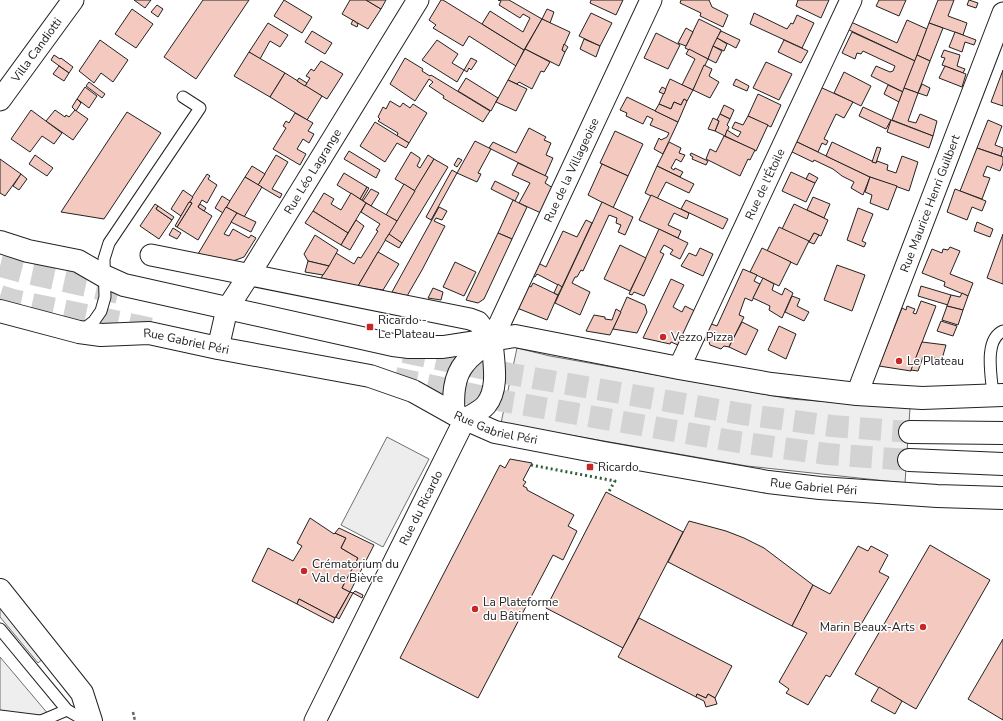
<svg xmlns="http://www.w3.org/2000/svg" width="1003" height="721" viewBox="0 0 1003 721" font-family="'Nunito Sans',sans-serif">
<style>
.green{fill:#eee;stroke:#6f6f6f}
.parking{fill:#ededed;stroke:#6f6f6f}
.building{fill:#f3c9c0;stroke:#222}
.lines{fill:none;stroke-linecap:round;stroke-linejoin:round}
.highway-tunnel{stroke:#d3d3d3;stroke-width:22;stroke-dasharray:22 11;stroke-linecap:butt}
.lane-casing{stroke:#222;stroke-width:13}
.street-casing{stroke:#222;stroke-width:23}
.secondary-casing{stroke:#222;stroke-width:24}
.highway-casing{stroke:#222;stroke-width:24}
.path{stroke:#646464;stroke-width:2.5;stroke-dasharray:3 2;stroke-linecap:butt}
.lane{stroke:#fff;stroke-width:11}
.street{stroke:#fff;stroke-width:21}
.secondary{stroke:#fff;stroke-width:22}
.highway{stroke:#fff;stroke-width:22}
.hedge{stroke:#2f5e38;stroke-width:3;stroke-dasharray:2 3;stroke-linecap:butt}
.poi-dot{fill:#c62828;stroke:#fff;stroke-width:1.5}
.labels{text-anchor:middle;stroke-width:3;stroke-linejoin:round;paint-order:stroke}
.street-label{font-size:12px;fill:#222;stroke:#fff}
.poi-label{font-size:12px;fill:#222;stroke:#fff;text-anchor:start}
</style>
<rect width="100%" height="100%" fill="#fff"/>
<g class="green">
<polygon points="517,348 550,356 791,399 910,408 905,483 747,466 501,423"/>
<polygon points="0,657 49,715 0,721"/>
</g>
<g class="parking">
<polygon points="387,437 429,459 383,547 341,525"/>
<polygon points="0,602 45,657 38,663 0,617"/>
</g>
<g class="building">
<polygon points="134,0 151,0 145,8"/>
<polygon points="203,0 249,0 196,79 164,57"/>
<polygon points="284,0 312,17 302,33 274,16"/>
<polygon points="350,0 366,0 381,9 368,29 342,14"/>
<polygon points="366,0 386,0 381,9"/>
<polygon points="441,0 443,0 524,50 516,66 469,36 463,46 433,28 436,25 429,20"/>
<polygon points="498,0 509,0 542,19 524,50 482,24 490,11 523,32 530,18 523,14 520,18 499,5 501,1"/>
<polygon points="591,0 623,0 616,15 590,3"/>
<polygon points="681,0 709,0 712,7 728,15 723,27 700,16 701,13 680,3"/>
<polygon points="798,0 829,0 821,18 796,6"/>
<polygon points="879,0 906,0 899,16 876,6"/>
<polygon points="938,0 954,0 948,16 967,23 963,35 929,23"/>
<polygon points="969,0 978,3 976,8 967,5"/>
<polygon points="157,5 163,9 158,17 151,12"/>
<polygon points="132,9 153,24 136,48 115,34"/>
<polygon points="547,9 554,12 550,23 542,19"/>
<polygon points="591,13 612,23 600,46 579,36"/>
<polygon points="754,13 787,29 791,23 793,24 797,15 814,23 802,48 750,24"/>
<polygon points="542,19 570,32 562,50 565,52 559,66 525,49"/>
<polygon points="699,19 721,30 708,59 685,48"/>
<polygon points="353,20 358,24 357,27 351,24"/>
<polygon points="907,20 927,29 915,61 847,29 851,22 897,43"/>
<polygon points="268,23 288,35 280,47 270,41 260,59 249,52"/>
<polygon points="929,23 943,28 930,61 917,55"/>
<polygon points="686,28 693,32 686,46 678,43"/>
<polygon points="312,31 332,43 325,54 305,42"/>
<polygon points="721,31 740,40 736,48 717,38"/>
<polygon points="852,32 915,61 903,92 871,76 876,66 890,72 893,71 895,66 863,51 861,54 857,53 855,59 842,53"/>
<polygon points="955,32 976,40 974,45 965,42 962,52 949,47"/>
<polygon points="656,33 680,45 668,69 644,58"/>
<polygon points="717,38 727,44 724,51 713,46"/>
<polygon points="584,39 600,46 596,57 580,49"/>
<polygon points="100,40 128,60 113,82 101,73 94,83 79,71"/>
<polygon points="437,40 458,54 452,63 464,70 457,82 422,60"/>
<polygon points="784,40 808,51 801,63 778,52"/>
<polygon points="564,44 568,47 565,52 562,50"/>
<polygon points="713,46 722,51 716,63 708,59"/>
<polygon points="525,49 550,62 544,72 541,71 532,89 519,82 517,84 508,80"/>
<polygon points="689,49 708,59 693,90 682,85 695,59 686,54"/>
<polygon points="944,50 960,55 957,66 965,69 963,73 942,65 945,58 941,57"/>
<polygon points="249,52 285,73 270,97 234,76"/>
<polygon points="54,55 60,59 61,58 73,67 69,73 51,60"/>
<polygon points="917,55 930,61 918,93 904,88"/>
<polygon points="405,58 423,69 422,71 430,76 431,75 490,111 483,122 443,98 444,96 429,86 433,82 429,79 415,101 390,84"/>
<polygon points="471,58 477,61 471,70 469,68 467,72 464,70"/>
<polygon points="321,61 343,74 327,99 305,86 310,78 306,76 311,69 314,71"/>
<polygon points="766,62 792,74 779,100 753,88"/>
<polygon points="704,65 712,69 709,76 719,82 710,98 693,90"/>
<polygon points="59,66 69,73 64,81 53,74"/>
<polygon points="945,66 966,74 962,87 939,78"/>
<polygon points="1003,70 1003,106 991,102"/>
<polygon points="844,72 871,86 861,106 834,93"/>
<polygon points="285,73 322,96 307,120 270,97"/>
<polygon points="299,78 307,83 305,86 297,81"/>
<polygon points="466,78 498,98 491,111 458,91"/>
<polygon points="670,79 693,90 687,101 684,99 681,105 674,102 671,109 659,104"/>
<polygon points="736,79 749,86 747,91 733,85"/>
<polygon points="508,80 527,89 516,111 496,102"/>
<polygon points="89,82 105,94 102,98 86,86"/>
<polygon points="922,84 930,88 927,96 918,93"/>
<polygon points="888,85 903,92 899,102 884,94"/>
<polygon points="85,87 97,96 89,108 77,99"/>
<polygon points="662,87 666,89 664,94 659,92"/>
<polygon points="820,87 853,102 844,118 836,114 824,139 828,141 826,145 822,143 818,152 795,141"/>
<polygon points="904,88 918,93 908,121 916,123 920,114 937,121 933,136 892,120"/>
<polygon points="758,94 781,105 771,127 748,116"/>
<polygon points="627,97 678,122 663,154 654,149 659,138 661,140 667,137 669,133 650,125 653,119 647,116 643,124 626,116 627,113 620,110"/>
<polygon points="77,99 81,103 76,111 72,107"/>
<polygon points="684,99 687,101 678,122 655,111 659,104 671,109 674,102 681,105"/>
<polygon points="390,101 400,107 403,103 410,108 413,104 427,113 409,143 397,136 398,133 378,121 380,119 378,117 383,107 386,109"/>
<polygon points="724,105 734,110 730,119 720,114"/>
<polygon points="863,107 891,120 886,129 859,116"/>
<polygon points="31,110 62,133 54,144 42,136 30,152 11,139"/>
<polygon points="55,110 65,117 66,115 69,117 75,110 88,119 73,140 46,121"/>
<polygon points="127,112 161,133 104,219 61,212"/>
<polygon points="295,113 313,123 308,131 314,134 309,143 303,139 297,149 306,154 300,165 273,149 286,128 283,126 286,121 289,123"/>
<polygon points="720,114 730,119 727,125 729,127 725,136 715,131 719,121 717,120"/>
<polygon points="748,116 768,125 756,151 725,136 727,130 738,137 741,132 732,128 735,122 743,125"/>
<polygon points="713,118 719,121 715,131 708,129"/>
<polygon points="891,120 933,136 929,148 887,132"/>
<polygon points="988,120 1002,126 995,145 1003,148 1001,156 977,148"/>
<polygon points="375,122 409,143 406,148 397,143 385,162 360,146"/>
<polygon points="529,128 546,137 544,140 551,143 546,155 553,158 545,176 489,148 493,142 516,153"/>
<polygon points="615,131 643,144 628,176 600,163"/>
<polygon points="724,136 755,150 750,160 748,159 740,176 706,159 710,149 716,152"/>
<polygon points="475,141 491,149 478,173 481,174 477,182 457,173"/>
<polygon points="795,141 870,177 863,195 851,188 854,182 842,176 833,169 814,160 813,162 790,151"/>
<polygon points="669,142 681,148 679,153 685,155 681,162 676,159 671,168 674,170 675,168 683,172 680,177 657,166"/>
<polygon points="832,142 876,163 877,161 888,165 887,170 896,173 902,156 918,162 909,191 870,177 826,156"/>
<polygon points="877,147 881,148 876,163 872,162"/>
<polygon points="977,148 1003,157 1003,163 1000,171 987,166 983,176 990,178 982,199 960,191"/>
<polygon points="349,151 380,170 376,178 344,159"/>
<polygon points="411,152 420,158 420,160 417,166 420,168 428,155 434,159 415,191 395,179"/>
<polygon points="691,153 708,161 706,165 692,159 693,157 690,155"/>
<polygon points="35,155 53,168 47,176 29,164"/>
<polygon points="276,155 288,162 272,189 282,194 280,198 258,185"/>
<polygon points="458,158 462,160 457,167 454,165"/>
<polygon points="0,159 21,174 5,196 0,193"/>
<polygon points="434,159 448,167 402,243 388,234"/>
<polygon points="518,163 548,177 545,183 553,188 541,213 519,203 530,183 512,175"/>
<polygon points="602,164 628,176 613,208 588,195"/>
<polygon points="252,166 265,174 258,185 245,177"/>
<polygon points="657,166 694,184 689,193 666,182 657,199 645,193"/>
<polygon points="452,170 457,173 431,220 426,217"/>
<polygon points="791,172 815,183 806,202 782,191"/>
<polygon points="344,173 367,187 360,199 337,185"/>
<polygon points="809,173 818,178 815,183 806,179"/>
<polygon points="21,174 27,179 19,190 13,186"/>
<polygon points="207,174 210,176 208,179 217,185 207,203 202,200 198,207 212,216 198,240 177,227 192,203 189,202"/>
<polygon points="245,177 262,187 244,217 226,207"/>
<polygon points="870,177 897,186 888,210 870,203 872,195 865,192"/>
<polygon points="495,181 519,193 515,201 491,189"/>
<polygon points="404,184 415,191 397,221 386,215"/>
<polygon points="367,187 369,188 362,200 360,199"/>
<polygon points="371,189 379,193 371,206 363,201"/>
<polygon points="955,189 986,201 982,211 972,207 967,220 947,212"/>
<polygon points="183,190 193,197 181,216 171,209"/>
<polygon points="324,193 334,199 331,204 341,210 351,193 366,203 348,233 313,211"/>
<polygon points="651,195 689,213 687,219 674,213 668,225 681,231 678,238 639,220"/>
<polygon points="222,196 230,201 223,213 215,208"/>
<polygon points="813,197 830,204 824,218 807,210"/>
<polygon points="513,200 527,207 512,239 498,233"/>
<polygon points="686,200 728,219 723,229 681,209"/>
<polygon points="189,202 192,203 177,227 175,226"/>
<polygon points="602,202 633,217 625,235 618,232 621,225 616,223 617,218 609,215 583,271 581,270 577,277 575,277 572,283 590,292 580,315 555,303"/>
<polygon points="366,203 397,221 389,234 358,286 321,278 336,253 354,264 358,257 361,258 378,231 376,230 380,224 361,212"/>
<polygon points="155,204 158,206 156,209 172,220 159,239 140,226"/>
<polygon points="200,204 206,208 204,211 198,207"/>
<polygon points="794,204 828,220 821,236 814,233 809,242 782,229"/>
<polygon points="158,206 174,217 172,220 156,209"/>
<polygon points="226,207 237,213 224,234 229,236 233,229 249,238 251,235 256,238 244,257 233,261 198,254"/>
<polygon points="439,207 447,211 442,220 436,218 434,221 445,226 422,270 407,296 392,292"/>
<polygon points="858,208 873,214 862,241 866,243 864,247 847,240"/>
<polygon points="313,211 348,233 341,245 305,223"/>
<polygon points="237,213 256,222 251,232 231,222"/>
<polygon points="356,220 364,226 350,250 341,245"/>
<polygon points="586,220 592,223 562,287 537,274 535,277 532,276 538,263 546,267 563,231 577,237"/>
<polygon points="977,222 993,229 990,237 974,231"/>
<polygon points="779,227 809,241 797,265 767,251"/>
<polygon points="173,228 181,233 177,239 169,235"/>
<polygon points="659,229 688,243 680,259 670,254 673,250 664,245 660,252 664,254 644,296 634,292 632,295 629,294"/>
<polygon points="498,233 512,239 484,299 478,303 466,300"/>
<polygon points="814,233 819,235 814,244 809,242"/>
<polygon points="389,234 402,243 399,248 385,240"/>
<polygon points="1003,234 1003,284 987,278"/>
<polygon points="315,235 338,250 329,266 308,261 304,254"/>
<polygon points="620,245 646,258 630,291 604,279"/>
<polygon points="950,247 960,251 950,274 973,283 968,296 944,286 945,282 922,273 932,249 942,253 943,249 948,250"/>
<polygon points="700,248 713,254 703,276 681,266 689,253 696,256"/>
<polygon points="762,248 791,262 779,286 750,272"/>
<polygon points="378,252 399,264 383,290 358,286"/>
<polygon points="308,261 329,266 323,275 305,272"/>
<polygon points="455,262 476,272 464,296 443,287"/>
<polygon points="837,265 865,275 852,311 824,300"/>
<polygon points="743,269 757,275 754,281 760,284 752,301 745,298 739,315 744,317 729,347 724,346 721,349 710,345 709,342 701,339 709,323 717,326"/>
<polygon points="763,278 774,284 772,290 782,295 785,288 793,293 782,318 769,310 770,306 753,298"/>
<polygon points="671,279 684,285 673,307 682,312 685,306 695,311 678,345 671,342 670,344 643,338"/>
<polygon points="533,283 558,295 547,320 517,308 528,285 531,287"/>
<polygon points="558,284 562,287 558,295 554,293"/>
<polygon points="921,286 951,295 948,305 918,296"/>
<polygon points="433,288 443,292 441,300 428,298"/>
<polygon points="962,293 968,296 963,310 947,306 951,295 960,297"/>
<polygon points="792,296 800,299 797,306 809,312 804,321 785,312"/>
<polygon points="627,297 645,305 647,312 637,333 613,329"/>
<polygon points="921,301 936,306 911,371 879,366 902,308 906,310 907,306 915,309 913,313 916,314"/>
<polygon points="947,306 963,310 958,325 942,320"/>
<polygon points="616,309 621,312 610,335 586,331 594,315 605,317 605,319 612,320"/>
<polygon points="941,321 957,326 953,336 937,331"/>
<polygon points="742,322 758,330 746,355 729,347"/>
<polygon points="779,326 796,334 786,359 768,350"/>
<polygon points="922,342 946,345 942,359 923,357 918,371 911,370"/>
<polygon points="510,459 532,463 523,480 526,482 523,486 527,488 527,490 574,515 568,526 577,531 563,560 553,555 478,698 400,658 500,465 505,468"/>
<polygon points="606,492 683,532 623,648 546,608"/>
<polygon points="310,518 334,534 335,533 346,538 341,548 358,558 342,588 350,592 335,618 299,599 297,604 252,581 268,548 293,561 302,546 297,543"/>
<polygon points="689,521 726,531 744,538 764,548 813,585 792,626 668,562"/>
<polygon points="339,528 374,545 350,592 342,588 358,558 341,548 346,538 335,533"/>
<polygon points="930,545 990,580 916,709 855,674"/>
<polygon points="858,546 868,551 871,546 888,555 879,572 889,577 830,677 826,675 808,705 786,693 789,689 779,682 807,633 792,626 813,585 830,594"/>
<polygon points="355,591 363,595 362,598 353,593"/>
<polygon points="350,592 353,593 339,619 336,617"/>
<polygon points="299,599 335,618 333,623 297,604"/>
<polygon points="639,618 732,666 715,698 708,694 706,698 697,694 696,697 618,657"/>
<polygon points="1003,639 1003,720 968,699"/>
<polygon points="879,687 902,701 895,714 871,701"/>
<polygon points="697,694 706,698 708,694 715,698 717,704 706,707 704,701 696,697"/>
</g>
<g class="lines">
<g class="highway-tunnel">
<polyline points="0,266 27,273 128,295"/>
<polyline points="0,296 13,300 153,329"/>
<polyline points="404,352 510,374 742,414 832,426 910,432"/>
<polyline points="395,378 503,401 738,442 827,454 909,460"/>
</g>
<g class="lane-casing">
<g id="lane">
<polyline points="80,332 94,321 101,311 105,297 104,259 109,243 200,108 183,97"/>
<path d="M993,396C992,378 983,340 1003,331"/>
<polyline points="0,629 67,710 86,721"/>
<polyline points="0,716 40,721"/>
<polyline points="41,721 67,710"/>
</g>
</g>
<g class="street-casing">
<g id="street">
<path id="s1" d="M0,100L73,0"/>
<polyline points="151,255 470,319 478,322 492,340"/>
<path id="s2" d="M218,348L227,309L249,275L418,0"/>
<path id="s3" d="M679,368L851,0"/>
<path id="s4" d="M857,394L1003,13"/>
<path d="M454,414C453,397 453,377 465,363C472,354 483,347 492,340"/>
<path id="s5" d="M315,721L465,419C472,415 481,411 486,405C500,388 493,360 492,340L651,0"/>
</g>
</g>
<g class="secondary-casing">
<g id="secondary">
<polyline points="0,242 28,251 78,261 104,276 124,285 393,345 409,347 443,347 515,336 679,368 771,384 857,394 922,398 1003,395"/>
<path id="s6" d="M0,311L79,332L101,335L149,333L218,348L370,376L413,391L454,414L495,432L604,453L768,482L820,488L937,496L1003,498"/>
<polyline points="0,590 82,693 91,721"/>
</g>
</g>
<g class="highway-casing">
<g id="highway">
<polyline points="910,432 1003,433"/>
<polyline points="909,460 1003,464"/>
</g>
</g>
<polyline class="path" points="133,712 135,721"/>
<use href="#lane" class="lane"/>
<use href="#street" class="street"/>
<use href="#secondary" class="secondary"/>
<use href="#highway" class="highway"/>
<polyline class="hedge" points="531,465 615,481 608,493"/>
</g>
<g class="poi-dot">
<rect x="366" y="323" width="8" height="8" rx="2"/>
<circle cx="663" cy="337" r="4"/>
<circle cx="899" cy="361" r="4"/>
<rect x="586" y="463" width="8" height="8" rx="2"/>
<circle cx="304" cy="571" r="4"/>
<circle cx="475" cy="609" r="4"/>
<circle cx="923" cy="627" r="4"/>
</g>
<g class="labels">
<g class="street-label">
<text dy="4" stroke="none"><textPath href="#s1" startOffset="62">Villa Candiotti</textPath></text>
<text dy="4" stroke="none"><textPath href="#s5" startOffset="617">Rue de la Villageoise</textPath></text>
<text dy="4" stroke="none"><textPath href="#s2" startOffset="202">Rue Léo Lagrange</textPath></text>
<text dy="4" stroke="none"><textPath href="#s3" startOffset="203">Rue de l'Étoile</textPath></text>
<text dy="4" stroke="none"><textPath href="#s4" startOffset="204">Rue Maurice Henri Guilbert</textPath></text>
<text dy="4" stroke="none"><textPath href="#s6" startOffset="190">Rue Gabriel Péri</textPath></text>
<text dy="4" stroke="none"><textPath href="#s6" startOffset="514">Rue Gabriel Péri</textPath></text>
<text dy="4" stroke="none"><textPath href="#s6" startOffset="838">Rue Gabriel Péri</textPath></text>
<text dy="4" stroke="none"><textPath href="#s5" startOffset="238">Rue du Ricardo</textPath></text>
</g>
<g class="poi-label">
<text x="378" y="324">Ricardo -<tspan x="378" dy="14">Le Plateau</tspan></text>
<text x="671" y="341">Vezzo Pizza</text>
<text x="907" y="365">Le Plateau</text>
<text x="598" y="471">Ricardo</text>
<text x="312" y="568">Crématorium du<tspan x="312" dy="14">Val de Bièvre</tspan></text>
<text x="483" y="606">La Plateforme<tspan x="483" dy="14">du Bâtiment</tspan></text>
<text x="915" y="631" text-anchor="end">Marin Beaux-Arts</text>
</g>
</g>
</svg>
